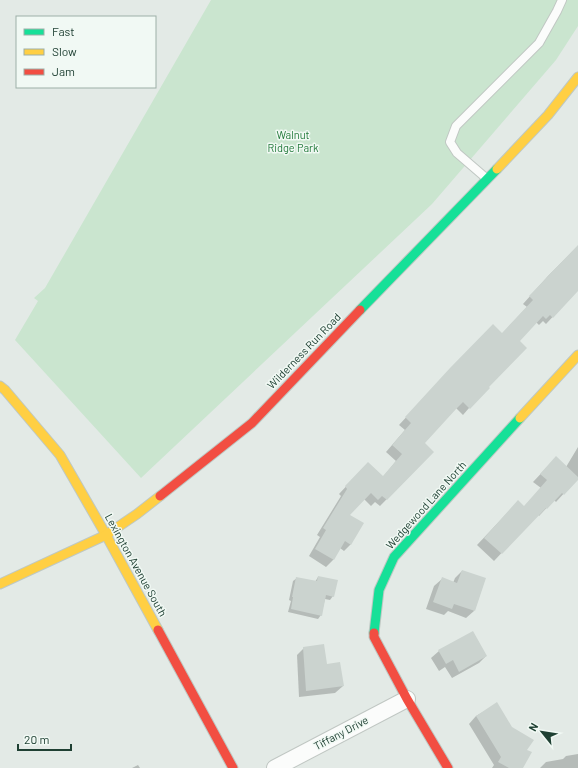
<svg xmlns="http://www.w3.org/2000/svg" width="578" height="768" viewBox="0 0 578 768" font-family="Barlow,sans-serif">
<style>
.green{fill:#cae5cf}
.shadow{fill:#0003}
.building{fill:#cbd3cf}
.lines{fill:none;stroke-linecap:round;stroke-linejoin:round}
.lane-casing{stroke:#c0c7c3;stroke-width:10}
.street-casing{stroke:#c0c7c3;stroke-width:18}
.fast-casing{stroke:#bec8c3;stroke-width:11}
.slow-casing{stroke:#bec8c3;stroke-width:11}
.jam-casing{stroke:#bec8c3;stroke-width:11}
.lane{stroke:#fbfcfb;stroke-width:8}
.street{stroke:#fbfcfb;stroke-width:16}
.fast{stroke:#16e098;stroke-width:9}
.slow{stroke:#ffcf43;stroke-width:9}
.jam{stroke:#f24e42;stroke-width:9}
.labels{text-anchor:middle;stroke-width:3;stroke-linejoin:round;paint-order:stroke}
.park-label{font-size:11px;fill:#247b3c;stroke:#f1f9f4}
.street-label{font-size:11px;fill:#1f4033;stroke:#f1f9f4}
</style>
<rect width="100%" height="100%" fill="#e3eae6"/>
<polygon class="green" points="211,0 578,0 578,26 556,60 432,204 141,478 15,340 38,301 34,298 45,288"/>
<g class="shadow">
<polygon points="578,246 578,290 546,324 543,321 539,325 536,322 518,341 487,387 463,415 456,408 424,443 433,452 380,506 375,502 371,506 364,499 348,515 351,544 344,551 340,548 333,560 326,567 309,556 320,537 317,535 341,496 339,494 368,463 383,477 396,461 386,452 405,430 399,425 444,376 502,334 527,307 523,304 548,276"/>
<polygon points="578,447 578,478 556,502 554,500 539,516 538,514 494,561 477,545 511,509 524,507 541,488 533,482 549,465 566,467"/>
<polygon points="462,571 474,611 466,618 448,611 444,615 426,609 434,586 442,579 453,583 455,578"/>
<polygon points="318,577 333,596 330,600 325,599 321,615 318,619 288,612 291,601 289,600 293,581 297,578 315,582"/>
<polygon points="304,648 326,665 343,686 335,693 299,697 297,655"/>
<polygon points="439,651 486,656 479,663 452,678 445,667 439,671 431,658"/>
<polygon points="497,704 525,750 522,768 492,768 494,765 469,724 476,716"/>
<polygon points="578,754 578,768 540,768 546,762 563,759 566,756"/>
<polygon points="138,765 140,768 132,768"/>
</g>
<g class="building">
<polygon points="578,245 578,291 553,318 550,315 546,319 543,316 520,341 527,348 489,387 490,388 470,409 463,402 457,408 425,443 434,452 387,500 382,496 378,500 371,493 350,515 364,523 351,545 345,541 334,560 315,549 326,530 323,528 347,489 345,486 368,462 383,476 402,454 392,445 411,423 405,417 450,368 493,324 502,333 533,300 529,296"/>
<polygon points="556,456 578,477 578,480 564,495 562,493 547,509 546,508 502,554 484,538 518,500 524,506 547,480 540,474"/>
<polygon points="462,570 486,578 475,611 454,604 452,609 433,602 442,577 457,583"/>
<polygon points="318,576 338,580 334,597 326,595 322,616 291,609 293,597 292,597 296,577 317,581"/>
<polygon points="473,631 487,656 459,672 453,660 446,664 438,650"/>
<polygon points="324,644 327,664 340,662 344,686 306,691 303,647"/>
<polygon points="497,702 512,727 534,740 527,750 532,752 523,768 509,768 498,762 501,757 476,716"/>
</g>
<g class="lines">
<g class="lane-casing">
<polyline id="lane" points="486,178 457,153 450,142 456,126 539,43 557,11 562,0"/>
</g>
<g class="street-casing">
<polyline id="street" points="275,768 407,699"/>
</g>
<g class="fast-casing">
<g id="fast">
<polyline points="360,310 497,169"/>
<polyline points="374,633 379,590 394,557 520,418"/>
</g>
</g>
<g class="slow-casing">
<g id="slow">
<polyline points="497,169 548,115 578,77"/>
<polyline points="0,386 5,390 60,455 106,535 158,630"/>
<polyline points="520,418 578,355"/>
<polyline points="0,584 106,535 137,514 160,496"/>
</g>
</g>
<g class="jam-casing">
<g id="jam">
<polyline points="160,496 252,423 360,310"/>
<polyline points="158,630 233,768"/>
<polyline points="374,633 374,637 407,699 448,768"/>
</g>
</g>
<use href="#lane" class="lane"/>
<use href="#street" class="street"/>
<use href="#fast" class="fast"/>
<use href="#slow" class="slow"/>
<use href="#jam" class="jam"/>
</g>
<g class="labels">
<g class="park-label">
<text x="293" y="139">Walnut<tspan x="293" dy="13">Ridge Park</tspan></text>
</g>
<g class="street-label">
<text transform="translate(304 351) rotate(-46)" y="4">Wilderness Run Road</text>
<text transform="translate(426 505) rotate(-48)" y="4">Wedgewood Lane North</text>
<text transform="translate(136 565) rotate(61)" y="4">Lexington Avenue South</text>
<text transform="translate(341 733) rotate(-28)" y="4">Tiffany Drive</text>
</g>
</g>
<rect x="16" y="16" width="140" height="72" fill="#f1f9f4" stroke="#9dafa7"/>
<rect x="24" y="29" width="20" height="6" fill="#16e098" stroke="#9dafa7"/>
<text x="52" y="36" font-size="12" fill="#1f4033">Fast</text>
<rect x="24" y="49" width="20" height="6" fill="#ffcf43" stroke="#9dafa7"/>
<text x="52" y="56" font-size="12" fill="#1f4033">Slow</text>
<rect x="24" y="69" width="20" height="6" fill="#f24e42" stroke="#9dafa7"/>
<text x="52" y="76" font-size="12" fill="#1f4033">Jam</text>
<g transform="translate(542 732) rotate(300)" stroke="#f1f9f4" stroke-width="3" paint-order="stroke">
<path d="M0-3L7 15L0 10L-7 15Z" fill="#1f4033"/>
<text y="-6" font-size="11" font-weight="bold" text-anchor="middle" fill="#1f4033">N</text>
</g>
<path d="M18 744v6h53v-6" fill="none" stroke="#1f4033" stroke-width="2"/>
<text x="24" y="744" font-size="12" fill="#1f4033" stroke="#f1f9f4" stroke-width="3" paint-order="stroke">20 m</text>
</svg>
